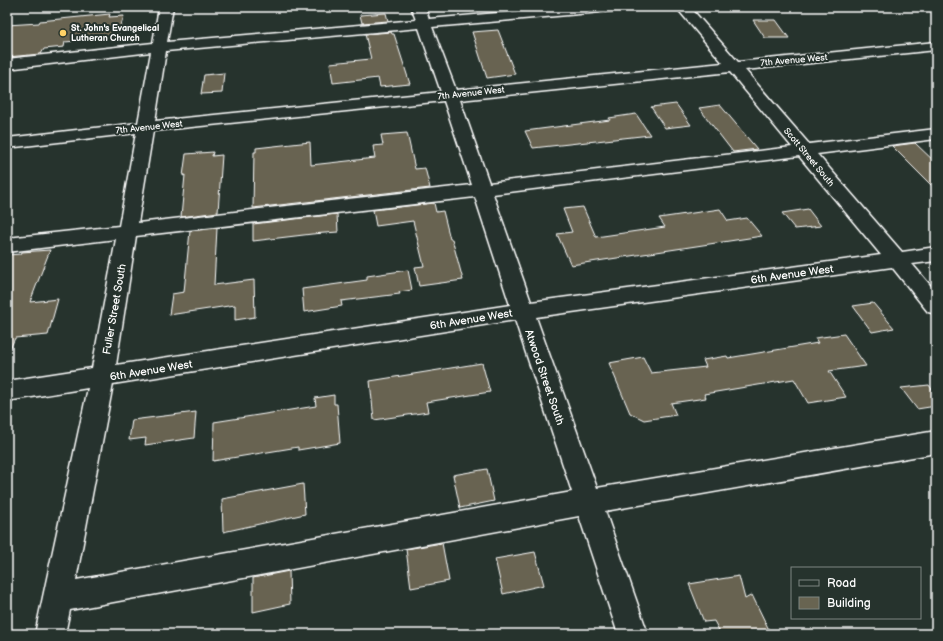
<svg xmlns="http://www.w3.org/2000/svg" width="943" height="641" viewBox="0 0 943 641" font-family="'Balsamiq Sans',sans-serif">
<style>
.building{fill:#686451;stroke:#fff}
.lines{fill:none;stroke-linecap:round;stroke-linejoin:round}
.minor-casing{stroke:#fff;stroke-width:3}
.minor{fill:#26332d;fill-rule:evenodd}
.poi-dot{fill:#ffd166;stroke:#26332d;stroke-width:1.5}
.labels{text-anchor:middle;stroke-width:4;stroke-linejoin:round;paint-order:stroke}
.far-poi-label{font-size:9px;font-weight:bold;fill:#fff;stroke:#26332d;text-anchor:start}
.far-street-label{font-size:9px;fill:#fff;stroke:#26332d}
.street-label{font-size:11px;fill:#fff;stroke:#26332d}
</style>
<rect width="100%" height="100%" fill="#26332d"/>
<filter id="ink" filterUnits="userSpaceOnUse"><feTurbulence type="fractalNoise" baseFrequency=".025" numOctaves="2"/><feDisplacementMap in="SourceGraphic" scale="8" xChannelSelector="R" yChannelSelector="G"/><feConvolveMatrix kernelMatrix="1 2 1 2 8 2 1 2 1" color-interpolation-filters="sRGB"/></filter>
<g filter="url(#ink)">
<g class="building">
<polygon points="386,13 388,21 362,23 360,15"/>
<polygon points="110,14 109,17 124,16 117,37 65,42 64,47 44,49 41,54 7,57 7,25 39,23 40,21"/>
<polygon points="753,20 776,20 789,38 765,38"/>
<polygon points="498,30 515,74 487,78 472,32"/>
<polygon points="391,32 392,34 394,34 410,84 380,87 378,78 333,83 330,63 371,59 365,34"/>
<polygon points="224,73 222,93 201,94 204,75"/>
<polygon points="676,104 691,125 665,128 651,107"/>
<polygon points="720,105 757,149 733,152 699,108"/>
<polygon points="636,114 650,135 533,148 525,131 610,120 609,118"/>
<polygon points="407,133 415,169 425,168 430,188 253,208 254,152 256,152 256,148 310,142 311,165 375,158 373,146 383,145 381,135"/>
<polygon points="915,143 936,163 936,190 892,146"/>
<polygon points="213,152 212,156 222,155 218,212 181,217 185,175 183,176 186,154"/>
<polygon points="434,203 436,212 443,211 450,239 452,239 463,280 419,286 415,267 424,266 413,221 376,226 373,210"/>
<polygon points="583,207 596,237 665,227 659,218 720,209 728,221 747,218 762,236 571,265 557,234 572,232 563,209"/>
<polygon points="808,209 821,226 795,229 782,213"/>
<polygon points="337,214 338,232 312,234 253,241 253,224"/>
<polygon points="217,228 214,285 254,280 255,317 235,320 235,305 169,315 172,294 184,292 190,231"/>
<polygon points="50,250 30,302 58,299 48,335 15,338 7,355 7,255 21,254 22,252"/>
<polygon points="408,270 412,290 399,292 400,294 341,301 342,306 304,312 302,289 367,280 367,276"/>
<polygon points="873,303 894,328 872,332 853,306"/>
<polygon points="844,334 866,366 829,371 846,397 808,403 794,379 704,394 706,398 671,403 676,415 644,420 630,413 609,363 643,357 651,373 706,367 703,360 727,356 728,358 818,343 815,338"/>
<polygon points="482,363 490,392 426,402 428,412 374,420 370,381"/>
<polygon points="929,385 936,395 936,406 917,409 901,388"/>
<polygon points="334,395 334,404 337,404 340,443 298,450 298,447 213,461 214,422 316,406 315,398"/>
<polygon points="196,412 194,438 145,445 146,438 129,440 132,420"/>
<polygon points="487,469 494,501 460,508 453,475"/>
<polygon points="303,484 305,514 223,532 222,499"/>
<polygon points="442,543 449,581 411,588 406,549"/>
<polygon points="535,552 544,585 503,594 495,559"/>
<polygon points="289,571 290,604 253,612 253,578"/>
<polygon points="739,576 745,599 752,595 771,634 721,634 714,621 704,622 689,584"/>
</g>
<g class="lines">
<g class="minor-casing">
<path id="minor" d="M159,7H173L167,42L416,20L411,7H425L429,19L567,7H620L618,10L613,11L432,27L456,90L723,63L676,7H690L738,62L936,42V50L745,70L809,144L936,129V139L817,154L902,252L936,247V261L912,264L936,292V314L928,312L892,267L536,317L597,488L936,431V453L605,511L648,634H618L579,516L70,610L65,634H35L88,388L7,401V381L92,368L116,239L7,252V238L119,226L136,133L7,148V138L138,123L151,52L7,69V59L153,43ZM419,28L441,92L155,121L166,51ZM730,72L792,147L489,183L460,100ZM444,101L472,185L138,223L153,131ZM799,156L881,255L531,302L493,194ZM475,197L510,305L116,365L136,236ZM515,320L572,492L76,580L113,384Z"/>
</g>
<use href="#minor" class="minor"/>
</g>
</g>
<circle class="poi-dot" cx="63" cy="33" r="4"/>
<g class="labels">
<g class="far-poi-label">
<text x="71" y="31">St. John's Evangelical<tspan x="71" dy="10">Lutheran Church</tspan></text>
</g>
<g class="far-street-label">
<text transform="translate(794 60) rotate(-5)" y="3">7th Avenue West</text>
<text transform="translate(471 93) rotate(-6)" y="3">7th Avenue West</text>
<text transform="translate(149 127) rotate(-6)" y="3">7th Avenue West</text>
<text transform="translate(809 157) rotate(50)" y="3">Scott Street South</text>
</g>
<g class="street-label">
<text transform="translate(792 274) rotate(-8)" y="4">6th Avenue West</text>
<text transform="translate(114 309) rotate(-80)" y="4">Fuller Street South</text>
<text transform="translate(471 319) rotate(-9)" y="4">6th Avenue West</text>
<text transform="translate(151 370) rotate(-9)" y="4">6th Avenue West</text>
<text transform="translate(545 377) rotate(71)" y="4">Atwood Street South</text>
</g>
</g>
<rect width="943" height="641" fill="none" stroke="#26332d" stroke-width="24"/>
<rect x="12" y="12" width="919" height="617" fill="none" stroke="#fff" stroke-width="1.5" filter="url(#ink)"/>
<rect x="791" y="567" width="130" height="52" fill="#26332d" stroke="#7d8581"/>
<rect x="799" y="580" width="20" height="6" fill="#26332d" stroke="#7d8581"/>
<text x="827" y="587" font-size="12" fill="#ffffff">Road</text>
<rect x="799" y="597" width="20" height="12" fill="#686451" stroke="#7d8581"/>
<text x="827" y="607" font-size="12" fill="#ffffff">Building</text>
</svg>
